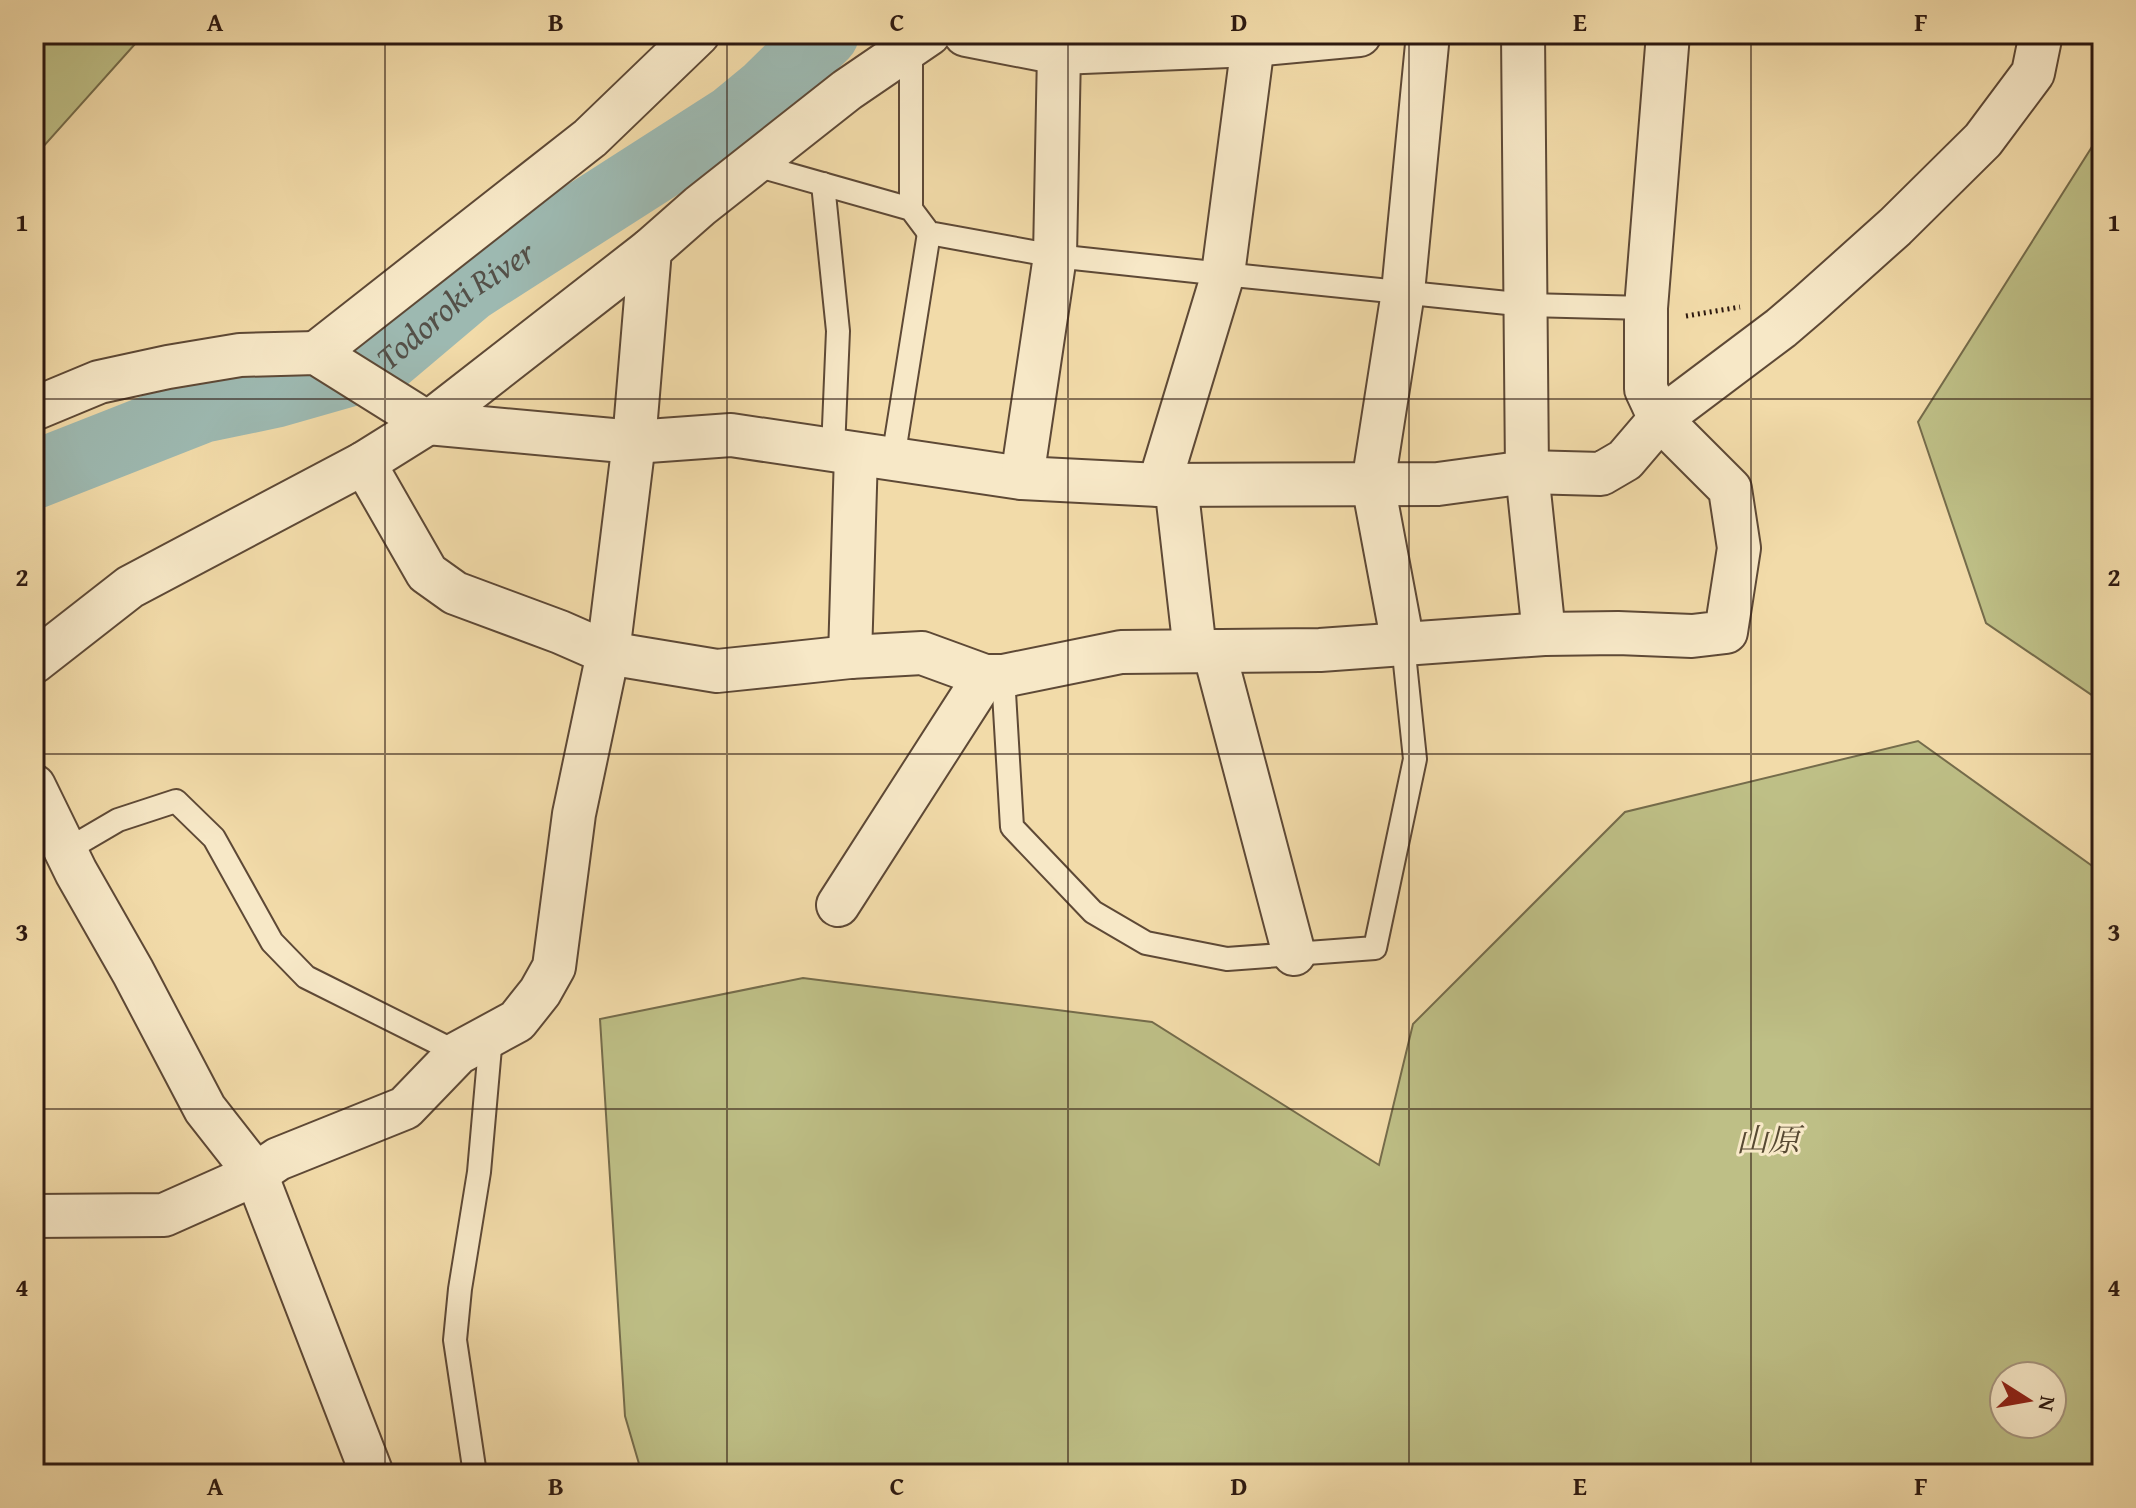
<svg xmlns="http://www.w3.org/2000/svg" width="2136" height="1508" viewBox="0 0 2136 1508" font-family="'Gentium Book Plus','Noto Serif JP',serif">
<style>
.green{fill:#bebf86;stroke:#756c4b;stroke-width:2;fill-rule:evenodd}
.lines{fill:none;stroke-linecap:round;stroke-linejoin:round}
.river{stroke:#9db9b1;stroke-width:68}
.service-casing{stroke:#5e4936;stroke-width:26}
.minor-casing{stroke:#5e4936;stroke-width:46}
.tertiary-casing{stroke:#5e4936;stroke-width:48}
.path{stroke:#2c1810;stroke-width:5;stroke-dasharray:2 4;stroke-linecap:butt}
.service{stroke:#f7e8c7;stroke-width:22}
.minor{stroke:#f7e8c7;stroke-width:42}
.tertiary{stroke:#f7e8c7;stroke-width:44}
.grid{fill:none;stroke:#2c1810;stroke-width:2;stroke-opacity:0.55}
.labels{text-anchor:middle;stroke-width:6;stroke-linejoin:round;paint-order:stroke}
.park-label{font-size:32px;font-style:italic;fill:#584a33;stroke:#f7e8c7}
.water-label{font-size:34px;font-style:italic;fill:#545048;stroke:#f7e8c7}
.neatline{fill:none;stroke:#2c1810;stroke-width:3}
.grid-label{font-size:26px;text-anchor:middle;font-weight:bold;fill:#2c1810}
</style>
<rect width="100%" height="100%" fill="#f2dba9"/>
<filter id="stains"><feTurbulence type="fractalNoise" baseFrequency=".0025" numOctaves="4"/><feColorMatrix values="0 0 0 0 .2 0 0 0 0 .09 0 0 0 0 .02 0 0 0 .5 -.17"/></filter>
<radialGradient id="worn" r=".72"><stop offset=".6" stop-color="#630" stop-opacity="0"/><stop offset="1" stop-color="#630" stop-opacity=".3"/></radialGradient>
<g class="green">
<polygon points="34,34 144,34 34,157"/>
<polygon points="2102,131 2102,702 1986,623 1918,422"/>
<path d="M1918,741L2102,873V1474H642L625,1416L600,1019L803,978L1152,1022L1379,1165L1413,1024L1625,812ZM2052,1376V1424H2004V1376Z"/>
</g>
<g class="lines">
<path class="river" id="s1" d="M34,475L202,409L274,394L379,364L469,288L733,119L767,91L825,34"/>
<g class="service-casing">
<g id="service">
<polyline points="752,164 911,209 929,233 1055,256 1223,274 1527,305 1646,308"/>
<polyline points="823,184 838,331 833,450"/>
<polyline points="911,209 911,45"/>
<polyline points="893,459 929,233"/>
<polyline points="1003,676 1012,827 1093,912 1146,943 1227,959 1375,948 1415,759 1403,644"/>
<polyline points="65,851 118,820 176,801 214,838 272,942 306,977 458,1053"/>
<polyline points="475,1474 455,1340 460,1289 479,1172 491,1036"/>
</g>
</g>
<g class="minor-casing">
<g id="minor">
<polyline points="1523,34 1527,472 1544,634"/>
<polyline points="316,353 590,138 698,34"/>
<polyline points="34,409 99,382 168,367 240,355 316,353 428,423 634,442 731,435 1022,478 1159,485 1438,484 1527,472 1601,474 1625,460 1660,419 1781,328 1809,304 1895,227 1983,140 2033,73 2041,34"/>
<polyline points="364,463 427,573 455,593 560,632 608,653 717,671 850,657 922,653 985,676 1003,676 1121,652 1320,650 1544,634 1618,633 1692,636 1726,632 1739,548 1730,489 1660,419 1646,389 1646,308 1668,34"/>
<polyline points="1022,478 1055,256 1059,52"/>
<polyline points="1176,484 1195,651"/>
<polyline points="1159,485 1223,274 1253,44"/>
<polyline points="1403,644 1373,484 1403,292 1428,34"/>
<polyline points="1214,651 1294,954"/>
<polyline points="850,657 856,454"/>
<polyline points="34,662 130,587 364,463 428,423 650,250 700,206 847,90 929,34"/>
<polyline points="34,786 76,872 133,972 205,1109 256,1174 278,1159 405,1108 458,1053 517,1021 540,992 554,967 574,814 608,653 634,442 650,250"/>
<polyline points="838,905 985,676"/>
<polyline points="34,1216 164,1215 256,1174 372,1474"/>
</g>
</g>
<g class="tertiary-casing">
<polyline id="tertiary" points="966,34 1059,52 1253,44 1359,34"/>
</g>
<polyline class="path" points="1686,316 1740,307"/>
<use href="#service" class="service"/>
<use href="#minor" class="minor"/>
<use href="#tertiary" class="tertiary"/>
</g>
<path class="grid" d="M385,34V1474M727,34V1474M1068,34V1474M1409,34V1474M1751,34V1474M34,399H2102M34,754H2102M34,1109H2102"/>
<g class="labels">
<g class="park-label">
<text x="1768" y="1151">山原</text>
</g>
<g class="water-label">
<text dy="12" stroke="none"><textPath href="#s1" startOffset="460">Todoroki River</textPath></text>
</g>
</g>
<rect width="2136" height="1508" fill="none" stroke="#f2dba9" stroke-width="88"/>
<g transform="translate(2028 1400) rotate(101)"><circle r="38" fill="#f7e8c7" stroke="#a6957e" stroke-width="2"/>
<path d="M0-6L14 30L0 20L-14 30Z" fill="#8f2418"/>
<text y="-12" font-size="22" font-weight="bold" text-anchor="middle" fill="#2c1810">N</text>
</g>
<rect x="44" y="44" width="2048" height="1420" class="neatline"/>
<g class="grid-label">
<text x="215" y="31">A</text>
<text x="556" y="31">B</text>
<text x="897" y="31">C</text>
<text x="1239" y="31">D</text>
<text x="1580" y="31">E</text>
<text x="1921" y="31">F</text>
<text x="22" y="231">1</text>
<text x="2114" y="231">1</text>
<text x="22" y="586">2</text>
<text x="2114" y="586">2</text>
<text x="22" y="941">3</text>
<text x="2114" y="941">3</text>
<text x="22" y="1296">4</text>
<text x="2114" y="1296">4</text>
<text x="215" y="1495">A</text>
<text x="556" y="1495">B</text>
<text x="897" y="1495">C</text>
<text x="1239" y="1495">D</text>
<text x="1580" y="1495">E</text>
<text x="1921" y="1495">F</text>
</g>
<rect width="100%" height="100%" filter="url(#stains)"/>
<rect width="100%" height="100%" fill="url(#worn)"/>
</svg>
